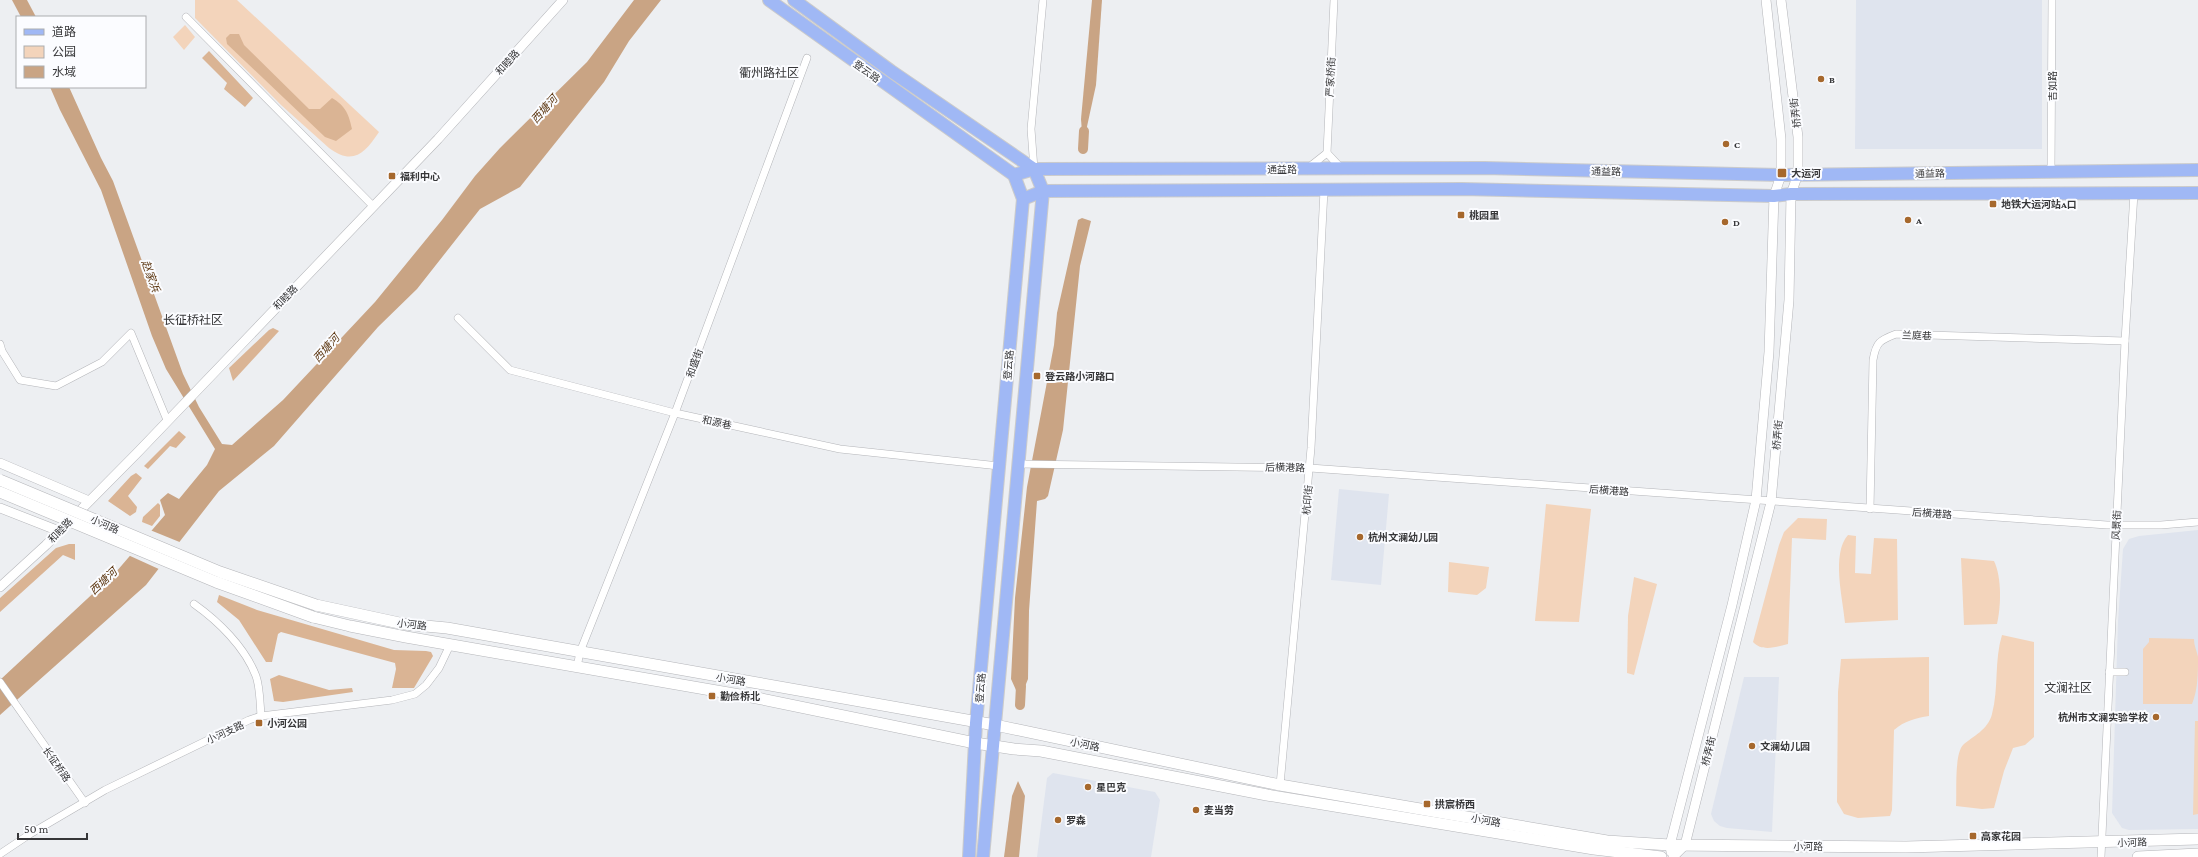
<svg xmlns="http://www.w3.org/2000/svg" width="2198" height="857" viewBox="0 0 2198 857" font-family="'Crimson Pro','Noto Sans SC',serif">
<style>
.built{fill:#dfe4ee}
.green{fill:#f3d4bb}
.forest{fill:#dab494}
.water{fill:#c9a484}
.pier{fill:#edeff2}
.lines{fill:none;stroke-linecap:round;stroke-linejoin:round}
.canal{stroke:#c9a484;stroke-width:10}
.minor-casing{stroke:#b4b5b9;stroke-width:8}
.tertiary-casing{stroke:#b4b5b9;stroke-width:10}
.secondary-casing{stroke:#b4b5b9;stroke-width:12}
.primary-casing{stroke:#cbcbcb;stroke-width:14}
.minor{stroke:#fff;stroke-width:7}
.tertiary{stroke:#fff;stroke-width:9}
.secondary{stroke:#fff;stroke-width:11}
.primary{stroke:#a0b8f5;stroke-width:12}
.secondary-bridge-casing{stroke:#b4b5b9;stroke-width:12;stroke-linecap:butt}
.secondary-bridge{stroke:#fff;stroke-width:11}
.poi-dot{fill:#a6682d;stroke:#fbfcff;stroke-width:1.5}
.labels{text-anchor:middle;stroke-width:4;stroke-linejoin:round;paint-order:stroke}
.street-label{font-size:10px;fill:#363638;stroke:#fbfcff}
.poi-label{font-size:10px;font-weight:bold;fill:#363638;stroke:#fbfcff;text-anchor:start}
.water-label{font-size:11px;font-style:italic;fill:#5d3813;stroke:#fbfcff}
.quarter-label{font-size:12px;fill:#363638;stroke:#fbfcff}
</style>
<rect width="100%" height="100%" fill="#edeff2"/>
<g class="built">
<polygon points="1856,0 2042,0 2042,149 1855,149"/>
<polygon points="1339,489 1389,494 1381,585 1331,580"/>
<polygon points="2198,530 2198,829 2129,830 2122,828 2112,813 2118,621 2123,549 2129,539 2139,536"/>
<polygon points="1744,677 1779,677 1772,832 1727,828 1720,826 1714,821 1711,814"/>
<polygon points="1053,773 1155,792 1160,800 1151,857 1037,857 1047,778"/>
</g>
<g class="green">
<path d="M195,0H237L379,132C365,153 353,166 329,148L281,105L195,18Z"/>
<polygon points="185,25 195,37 184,50 173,37"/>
<polygon points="1546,504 1591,509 1579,622 1535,621"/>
<path d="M1798,518L1827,519L1826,540L1792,538L1788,644C1776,647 1762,652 1753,642L1779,545L1784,532Z"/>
<path d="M1848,535L1856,536L1855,573L1871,574L1874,538L1897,539L1898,620L1845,623C1843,599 1831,554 1848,535Z"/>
<path d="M1961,558L1994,561C2002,578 2001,606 1997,624L1964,625Z"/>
<polygon points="1449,562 1489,567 1486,588 1477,595 1448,592"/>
<polygon points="1634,577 1657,584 1634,675 1627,673 1628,616"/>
<path d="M2002,635L2034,642V737L2025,745L2013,748L2004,771L1994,808L1982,809L1956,806C1957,792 1954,755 1963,745C1973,736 1988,730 1992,714C1999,688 1994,661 2002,635Z"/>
<path d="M2149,638L2194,639C2194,646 2197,651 2198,657C2198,673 2198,690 2192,704H2143V649L2149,642Z"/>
<path d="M1929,657V716C1916,718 1904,721 1894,730L1892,810L1890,816L1858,818L1844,814L1837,802L1838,692L1841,659Z"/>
<polygon points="2195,721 2198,721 2198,814 2193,815"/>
</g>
<g class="forest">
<path d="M230,34H239L244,45L309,109H320L332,98C346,106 349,115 352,129L336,141L325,137L227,44L226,38Z"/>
<polygon points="209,51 253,98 245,107 224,89 227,83 202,58"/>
<polygon points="273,328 279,331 233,381 229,368 269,330"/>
<polygon points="179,431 186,437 176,448 170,446 148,469 144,466"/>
<polygon points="136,473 142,478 128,496 137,507 136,512 130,516 108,501 131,476"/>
<polygon points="158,503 160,505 160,516 152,526 142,522 143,517"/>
<polygon points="69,544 75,544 75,560 63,555 0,612 0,598 56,548"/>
<polygon points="219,595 257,610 394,650 426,651 431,652 433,656 414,688 392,688 396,669 395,663 281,632 278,634 272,662 266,662 239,620 217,602"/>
<polygon points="279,675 329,690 352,688 353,692 283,702 274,701 270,679"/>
</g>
<g class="water">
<polygon points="12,0 27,0 36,17 21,17"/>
<polygon points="634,0 661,0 629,41 604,82 520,187 480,209 417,289 378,327 274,446 219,491 146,585 0,715 0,680 116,572 165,515 160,500 168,493 179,499 207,465 215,449 166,369 152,336 101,190 60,110 50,87 69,87 101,158 113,181 183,374 199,407 222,444 232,445 283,400 375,302 442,220 475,176 500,148 587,62"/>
<polygon points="1092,0 1102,0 1096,85 1083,145 1081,119"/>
<polygon points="1082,218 1091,221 1080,266 1063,430 1048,496 1045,499 1037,501 1029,611 1028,679 1020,699 1011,679 1015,598 1027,487 1054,345 1057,313 1078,220"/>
<polygon points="1018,781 1025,796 1019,857 1004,857 1012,796"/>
</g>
<polygon class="pier" points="150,530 182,543 161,570 128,555"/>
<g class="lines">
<g class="canal">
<polyline points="1083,149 1084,131"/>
<polyline points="1020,705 1021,686"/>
</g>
<g class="minor-casing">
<g id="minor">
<polyline points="1334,0 1327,153 1342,169"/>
<polyline points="186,17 373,206"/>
<polyline points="1308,168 1327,153"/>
<polyline points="1034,169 1031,129 1043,0"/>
<polyline points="2051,172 2052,0"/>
<polyline points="458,318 510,370 675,413 840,449 999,466"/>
<polyline points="0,344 2,351 20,380 56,386 102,362 131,333 167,420"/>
<polyline points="1019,464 1310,468 2107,525 2161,525 2198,522"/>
<path d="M1870,509L1873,360C1876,342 1880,340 1896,334L2125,341"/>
<path d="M194,604C218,621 245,647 256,676C260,687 260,703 261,716"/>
<polyline points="577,667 580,652 675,413 807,58"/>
<polyline points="2109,672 2125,672"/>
<polyline points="0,682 85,803"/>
<polyline points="1280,785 1311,448 1324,190"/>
<polyline points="0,854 30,834 105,790 249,720 261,716 392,700 415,694 426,685 439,668 450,645"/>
<polyline points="2101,857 2125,341 2134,193"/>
</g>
</g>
<g class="tertiary-casing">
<g id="tertiary">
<polyline points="0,463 89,501"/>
<polyline points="0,508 59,531"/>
<polyline points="0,587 46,545 138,452 438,139 563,0"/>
<polyline points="1671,852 1670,845 1732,605 1756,500 1769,352 1774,196 1781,175 1781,139 1766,0"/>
<polyline points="1673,857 1685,845 1771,502 1789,300 1791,194 1798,174 1798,137 1781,0"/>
</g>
</g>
<g class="secondary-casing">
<g id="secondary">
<polyline points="316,605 404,624 447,628 995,725 1280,785 1607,841 1670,845 1906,847 2198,839"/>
<polyline points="313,617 350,626 406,637 757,698 975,743 1014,749 1041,751 1267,795 1594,849 1661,857"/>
<polyline points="2138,857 2198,854"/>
</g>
</g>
<g class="primary-casing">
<g id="primary">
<polyline points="769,0 1014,175 1023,199 976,723 969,857"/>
<polyline points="794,0 891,71 1034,169 1043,191 983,857"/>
<polyline points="1014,175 1034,169 1484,168 1781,175 2198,170"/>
<polyline points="1023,199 1043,191 1462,189 1774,196 1791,194 2198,193"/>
</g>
</g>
<use href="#minor" class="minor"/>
<use href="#tertiary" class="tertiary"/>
<use href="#secondary" class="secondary"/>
<use href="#primary" class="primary"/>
<g class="secondary-bridge-casing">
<g id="secondary-bridge">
<polyline points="0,480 220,572 316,605"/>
<polyline points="0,492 216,582 313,617"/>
</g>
</g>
<use href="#secondary-bridge" class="secondary-bridge"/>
</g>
<g class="poi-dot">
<circle cx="1821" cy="79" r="4"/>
<circle cx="1726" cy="144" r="4"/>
<rect x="1777" y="168" width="10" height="10" rx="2"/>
<rect x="388" y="172" width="8" height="8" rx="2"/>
<rect x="1989" y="200" width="8" height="8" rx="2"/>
<rect x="1457" y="211" width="8" height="8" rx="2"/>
<circle cx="1908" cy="220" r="4"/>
<circle cx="1725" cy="222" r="4"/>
<rect x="1033" y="372" width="8" height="8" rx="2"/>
<circle cx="1360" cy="537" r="4"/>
<rect x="708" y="692" width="8" height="8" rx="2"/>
<circle cx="2156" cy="717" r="4"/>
<rect x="255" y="719" width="8" height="8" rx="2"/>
<circle cx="1752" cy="746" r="4"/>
<circle cx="1088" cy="787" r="4"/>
<rect x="1423" y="800" width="8" height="8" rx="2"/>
<circle cx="1196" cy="810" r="4"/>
<circle cx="1058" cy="820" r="4"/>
<rect x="1969" y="832" width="8" height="8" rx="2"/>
</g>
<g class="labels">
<g class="street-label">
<text transform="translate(507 62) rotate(-48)" y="4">和睦路</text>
<text transform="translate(867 71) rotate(36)" y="4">登云路</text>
<text transform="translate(1330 77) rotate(-87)" y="4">严家桥街</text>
<text transform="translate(2052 86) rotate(-90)" y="4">吉如路</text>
<text transform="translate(1795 113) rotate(-97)" y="4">桥弄街</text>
<text x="1282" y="173">通益路</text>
<text transform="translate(1606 171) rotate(1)" y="4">通益路</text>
<text transform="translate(1930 173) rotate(-1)" y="4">通益路</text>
<text transform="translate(285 297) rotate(-46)" y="4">和睦路</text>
<text transform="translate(1917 335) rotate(2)" y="4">兰庭巷</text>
<text transform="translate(694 363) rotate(-70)" y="4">和盛街</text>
<text transform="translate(1008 365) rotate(-85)" y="4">登云路</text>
<text transform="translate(717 422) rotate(12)" y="4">和源巷</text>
<text transform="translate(1777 435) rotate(-85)" y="4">桥弄街</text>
<text transform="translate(1285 467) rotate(1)" y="4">后横港路</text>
<text transform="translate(1609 490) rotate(4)" y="4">后横港路</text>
<text transform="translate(1307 500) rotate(-85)" y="4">杭印街</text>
<text transform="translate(1932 513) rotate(4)" y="4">后横港路</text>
<text transform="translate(105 524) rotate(23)" y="4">小河路</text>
<text transform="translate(2116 525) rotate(-87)" y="4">风景街</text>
<text transform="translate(60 530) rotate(-46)" y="4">和睦路</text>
<text transform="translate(412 624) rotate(7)" y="4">小河路</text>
<text transform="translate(731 679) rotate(10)" y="4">小河路</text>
<text transform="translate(980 688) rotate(-85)" y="4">登云路</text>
<text transform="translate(225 732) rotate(-25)" y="4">小河支路</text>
<text transform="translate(1085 744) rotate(12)" y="4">小河路</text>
<text transform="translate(1708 751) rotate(-76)" y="4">桥弄街</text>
<text transform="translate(57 764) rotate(55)" y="4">长征桥路</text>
<text transform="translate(1486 820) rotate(10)" y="4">小河路</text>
<text transform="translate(2132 842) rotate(-2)" y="4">小河路</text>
<text x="1808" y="850">小河路</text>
</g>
<g class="poi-label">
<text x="1829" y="83">B</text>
<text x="1734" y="148">C</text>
<text x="1791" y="177">大运河</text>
<text x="400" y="180">福利中心</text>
<text x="2001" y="208">地铁大运河站A口</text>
<text x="1469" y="219">桃园里</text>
<text x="1916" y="224">A</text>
<text x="1733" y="226">D</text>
<text x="1045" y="380">登云路小河路口</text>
<text x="1368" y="541">杭州文澜幼儿园</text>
<text x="720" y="700">勤俭桥北</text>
<text x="2148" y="721" text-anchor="end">杭州市文澜实验学校</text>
<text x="267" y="727">小河公园</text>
<text x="1760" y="750">文澜幼儿园</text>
<text x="1096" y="791">星巴克</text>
<text x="1435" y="808">拱宸桥西</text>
<text x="1204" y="814">麦当劳</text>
<text x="1066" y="824">罗森</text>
<text x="1981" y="840">高家花园</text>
</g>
<g class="water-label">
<text transform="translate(544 109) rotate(-48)" y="4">西塘河</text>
<text transform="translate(151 276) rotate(70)" y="4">赵家浜</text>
<text transform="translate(326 348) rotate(-48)" y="4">西塘河</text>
<text transform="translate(103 581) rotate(-43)" y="4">西塘河</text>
</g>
<g class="quarter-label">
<text x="769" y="77">衢州路社区</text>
<text x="193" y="324">长征桥社区</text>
<text x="2068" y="692">文澜社区</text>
</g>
</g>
<rect x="16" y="16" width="130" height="72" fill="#fbfcff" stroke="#acadaf"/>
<rect x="24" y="29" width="20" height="6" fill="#a0b8f5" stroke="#acadaf"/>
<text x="52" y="36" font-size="12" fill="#363638">道路</text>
<rect x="24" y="46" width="20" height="12" fill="#f3d4bb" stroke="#acadaf"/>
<text x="52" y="56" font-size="12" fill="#363638">公园</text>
<rect x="24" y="66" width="20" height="12" fill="#c9a484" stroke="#acadaf"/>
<text x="52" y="76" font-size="12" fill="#363638">水域</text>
<path d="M18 833v6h69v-6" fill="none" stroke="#363638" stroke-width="2"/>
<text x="24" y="833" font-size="12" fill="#363638" stroke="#fbfcff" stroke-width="3" paint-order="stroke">50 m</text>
</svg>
